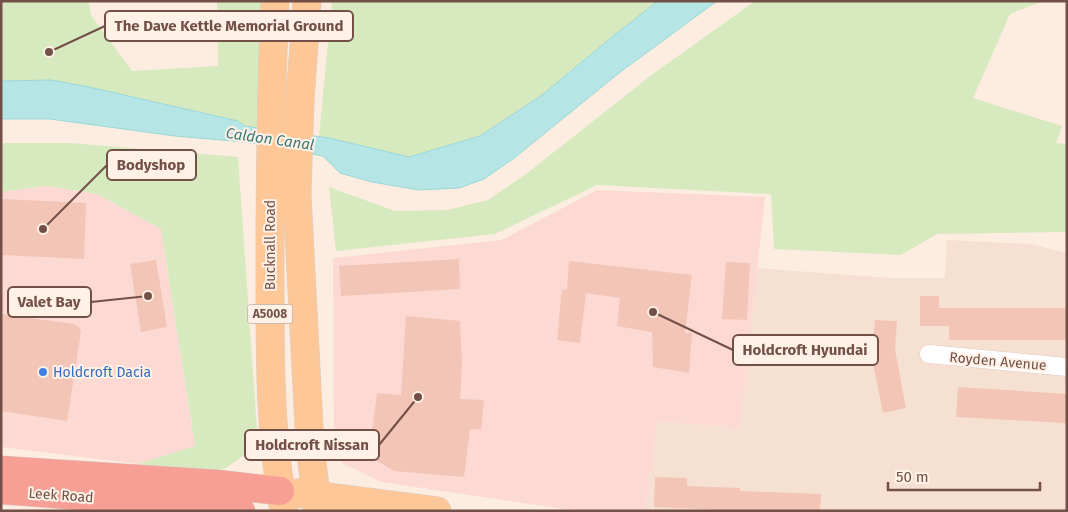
<svg xmlns="http://www.w3.org/2000/svg" width="1068" height="512" viewBox="0 0 1068 512" font-family="'Fira Sans',sans-serif">
<style>
.residential{fill:#f6e0d1}
.commercial{fill:#fdd9d3}
.green{fill:#d7eabf}
.water{fill:#b5e6e5;stroke:#9bd8d7}
.building{fill:#f2c5b7}
.lines{fill:none;stroke-linecap:round;stroke-linejoin:round}
.street-casing{stroke:#e2cabf;stroke-width:19}
.primary-casing{stroke:#d8cecb;stroke-width:29}
.highway-casing{stroke:#d8cecb;stroke-width:29}
.street{stroke:#fff;stroke-width:18}
.primary{stroke:#fdc797;stroke-width:28}
.highway{stroke:#f89f95;stroke-width:28}
.shop-dot{fill:#3f7fe0;stroke:#fff1e6;stroke-width:2}
.labels{text-anchor:middle;stroke-width:4;stroke-linejoin:round;paint-order:stroke}
.shield{fill:#fff1e6;stroke:#9d8077;stroke-width:1}
.shield-label{font-size:12px;font-weight:bold;fill:#735047}
.street-label{font-size:14px;fill:#735047;stroke:#fff1e6}
.shop-label{font-size:14px;fill:#366cbe;stroke:#fff1e6;text-anchor:start}
.water-label{font-size:15px;font-style:italic;fill:#3b7979;stroke:#fff1e6}
.leader{fill:none;stroke:#735047;stroke-width:2}
.callout-dot{fill:#735047;stroke:#fff1e6;stroke-width:2}
.callout{fill:#fff1e6;stroke:#735047;stroke-width:2}
.callout-label{font-size:15px;text-anchor:middle;font-weight:bold;fill:#735047}
</style>
<rect width="100%" height="100%" fill="#fcede0"/>
<polygon class="residential" points="947,240 1029,244 1067,253 1067,511 645,511 656,421 740,428 757,268 890,278 945,278"/>
<g class="commercial">
<polygon points="46,186 97,194 161,229 195,447 138,464 1,447 1,192"/>
<polygon points="597,190 765,197 740,428 657,421 645,511 577,511 381,482 342,463 334,450 333,258 502,240"/>
</g>
<g class="green">
<polygon points="1,1 89,1 91,15 132,71 218,66 217,1 263,1 259,128 245,126 238,121 89,87 51,80 1,81"/>
<polygon points="332,1 658,1 612,37 542,95 480,136 409,157 319,137"/>
<polygon points="755,1 1043,1 1010,14 973,98 1062,126 1056,143 1067,144 1067,232 937,234 901,255 774,249 771,194 597,185 495,234 336,251 329,187 395,211 447,210 488,200 526,174 654,73"/>
<polygon points="1,143 70,143 238,157 257,430 247,453 226,468 204,472 138,464 195,446 161,229 97,194 46,186 1,192"/>
</g>
<polygon class="water" points="658,1 717,1 619,73 513,159 484,179 459,188 419,190 372,182 340,173 323,156 245,142 175,136 50,119 1,119 1,81 51,80 89,87 238,121 245,126 329,138 409,157 480,136 542,95 612,37"/>
<g class="building">
<polygon points="1,199 86,203 84,259 1,255"/>
<polygon points="459,259 460,289 341,296 339,266"/>
<polygon points="156,260 167,327 141,332 130,264"/>
<polygon points="569,261 692,275 685,333 692,333 689,373 653,367 652,332 617,326 620,298 586,293 580,343 557,340 562,289 567,290"/>
<polygon points="726,262 750,263 747,320 722,319"/>
<polygon points="920,296 939,296 939,308 1067,308 1067,340 949,340 949,326 920,326"/>
<polygon points="1,314 74,324 79,327 81,332 67,421 1,411"/>
<polygon points="406,316 460,321 462,363 460,399 484,400 481,430 470,429 464,477 394,471 369,456 377,393 401,395"/>
<polygon points="875,320 897,321 895,350 906,408 883,413 872,358"/>
<polygon points="958,387 1067,394 1066,423 956,417"/>
<polygon points="655,477 687,478 687,486 740,488 740,491 821,494 820,511 746,511 654,507"/>
</g>
<g class="lines">
<g class="street-casing">
<polyline id="street" points="929,354 1067,367"/>
</g>
<g class="primary-casing">
<g id="primary">
<path d="M275,1C271,91 270,180 270,270C270,350 269,431 284,511"/>
<polyline points="307,1 300,101 297,194 310,446 318,511"/>
<polyline points="297,493 437,511"/>
</g>
</g>
<g class="highway-casing">
<g id="highway">
<polyline points="1,470 218,484 280,491"/>
<polyline points="1,490 121,499 241,511"/>
</g>
</g>
<use href="#street" class="street"/>
<use href="#primary" class="primary"/>
<use href="#highway" class="highway"/>
</g>
<circle class="shop-dot" cx="43" cy="372" r="5"/>
<g class="labels">
<rect class="shield" x="247.5" y="304.5" width="45" height="19" rx="4"/>
<g class="shield-label">
<text x="270" y="318">A5008</text>
</g>
<g class="street-label">
<text transform="translate(270 245) rotate(-90)" y="5">Bucknall Road</text>
<text transform="translate(998 361) rotate(5)" y="5">Royden Avenue</text>
<text transform="translate(61 495) rotate(4)" y="5">Leek Road</text>
</g>
<g class="shop-label">
<text x="53" y="377">Holdcroft Dacia</text>
</g>
<g class="water-label">
<text transform="translate(270 139) rotate(8)" y="5">Caldon Canal</text>
</g>
</g>
<path class="leader" d="M49 52L105 26M43 229L107 165M148 296L91 302M653 312L733 350M418 397L379 445"/>
<g class="callout-dot">
<circle cx="49" cy="52" r="5"/>
<circle cx="43" cy="229" r="5"/>
<circle cx="148" cy="296" r="5"/>
<circle cx="653" cy="312" r="5"/>
<circle cx="418" cy="397" r="5"/>
</g>
<g class="callout">
<rect x="105" y="11" width="248" height="30" rx="5"/>
<rect x="107" y="150" width="89" height="30" rx="5"/>
<rect x="8" y="287" width="83" height="30" rx="5"/>
<rect x="733" y="335" width="145" height="30" rx="5"/>
<rect x="245" y="430" width="134" height="30" rx="5"/>
</g>
<g class="callout-label">
<text x="229" y="31">The Dave Kettle Memorial Ground</text>
<text x="151" y="170">Bodyshop</text>
<text x="49" y="307">Valet Bay</text>
<text x="805" y="355">Holdcroft Hyundai</text>
<text x="312" y="450">Holdcroft Nissan</text>
</g>
<rect width="1068" height="512" fill="none" stroke="#735047" stroke-width="5"/>
<path d="M888 482v8h152v-8" fill="none" stroke="#735047" stroke-width="2.5"/>
<text x="896" y="482" font-size="15" fill="#735047" stroke="#fff1e6" stroke-width="4" paint-order="stroke">50 m</text>
</svg>
